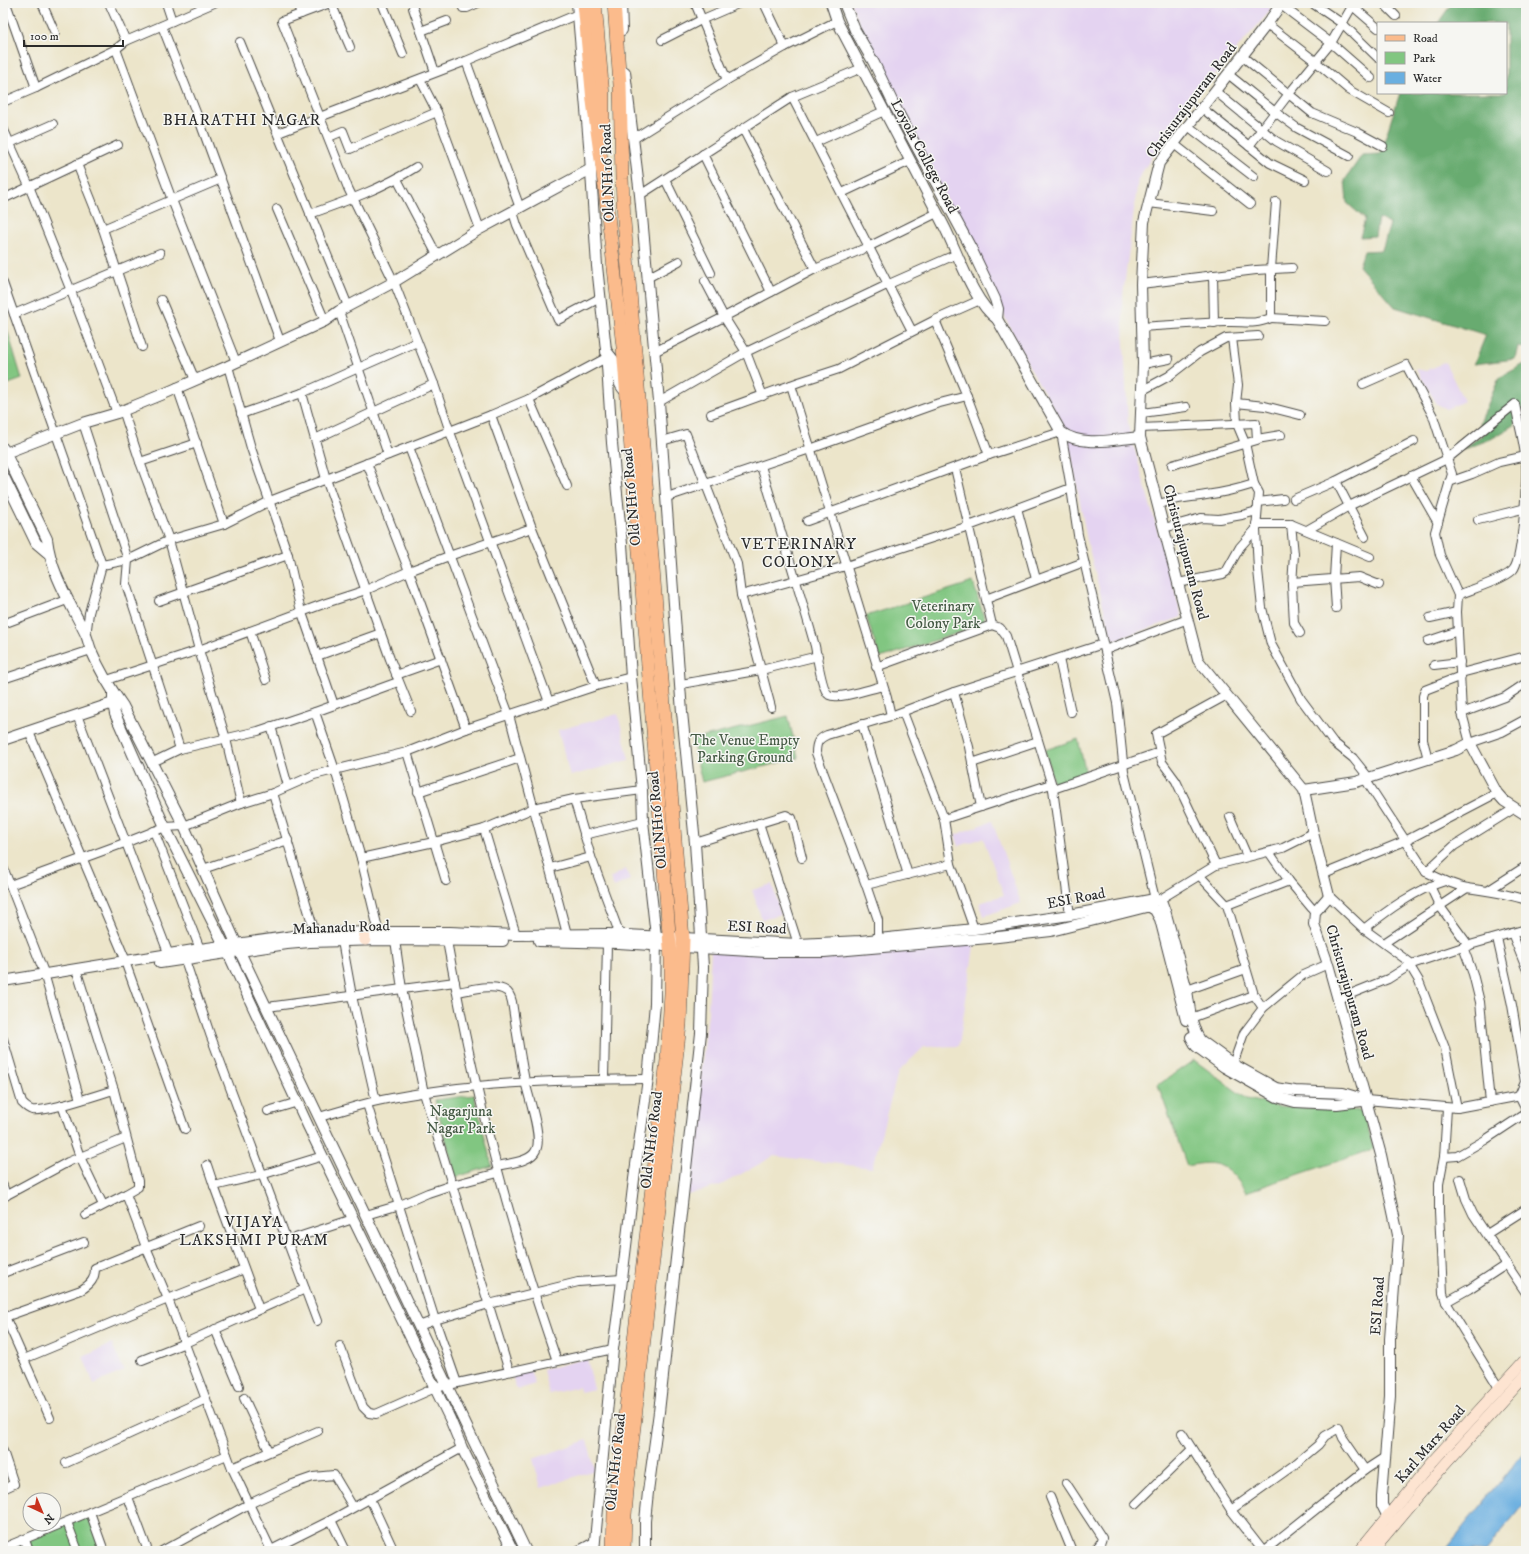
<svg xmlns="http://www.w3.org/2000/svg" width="1529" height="1554" viewBox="0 0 1529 1554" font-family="'IM FELL DW Pica',serif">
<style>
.built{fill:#e4d3f1}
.green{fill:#81c681;stroke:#567856}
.forest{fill:#68ab6f;stroke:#4a6b4d}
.water{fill:#6aafe0;stroke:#4a6d86}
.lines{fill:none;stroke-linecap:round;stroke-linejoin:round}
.minor-casing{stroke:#484743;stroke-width:10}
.tertiary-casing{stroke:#484743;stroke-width:12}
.secondary-casing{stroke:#484743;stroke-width:12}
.primary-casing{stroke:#484743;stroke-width:14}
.minor{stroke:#fff;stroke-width:8}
.tertiary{stroke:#fff;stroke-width:10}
.secondary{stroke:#fde4d1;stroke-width:11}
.primary{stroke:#fbbb8c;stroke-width:13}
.labels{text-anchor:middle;stroke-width:3;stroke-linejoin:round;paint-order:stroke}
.street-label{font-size:15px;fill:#2b2b2b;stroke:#f6f6f2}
.park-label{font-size:15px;fill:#455a45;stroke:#f6f6f2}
.neighbourhood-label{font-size:16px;letter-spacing:1px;fill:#2b2b2b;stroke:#f6f6f2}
</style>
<rect width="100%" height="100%" fill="#f6f6f2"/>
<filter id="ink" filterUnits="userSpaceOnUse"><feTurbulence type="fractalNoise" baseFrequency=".025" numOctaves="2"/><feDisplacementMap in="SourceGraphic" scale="8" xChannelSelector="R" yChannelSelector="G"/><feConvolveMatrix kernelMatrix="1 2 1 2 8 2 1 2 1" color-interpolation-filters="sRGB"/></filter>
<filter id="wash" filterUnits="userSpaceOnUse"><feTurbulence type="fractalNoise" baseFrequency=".012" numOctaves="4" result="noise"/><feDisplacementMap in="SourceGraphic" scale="16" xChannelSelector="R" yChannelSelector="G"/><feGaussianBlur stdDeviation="0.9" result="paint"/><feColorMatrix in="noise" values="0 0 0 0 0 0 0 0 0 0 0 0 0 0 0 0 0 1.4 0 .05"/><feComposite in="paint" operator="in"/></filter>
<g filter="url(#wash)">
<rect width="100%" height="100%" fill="#ece5ca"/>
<g class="built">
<polygon points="851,3 1266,3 1271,10 1176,118 1138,179 1122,303 1128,426 1182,617 1112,641 1087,540 1071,454 1063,424 1031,370 859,23"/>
<polygon points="1445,362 1464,401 1447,409 1437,404 1416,369 1426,371"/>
<polygon points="618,714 629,760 570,776 558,730"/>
<polygon points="992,821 1021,903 984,916 980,903 1004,895 983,838 959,846 955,835"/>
<polygon points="626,869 630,880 614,887 610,878"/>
<polygon points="772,884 781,914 762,920 752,890"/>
<polygon points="976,933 959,1046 924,1047 898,1072 872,1168 774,1156 721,1185 687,1195 708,1013 711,951"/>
<polygon points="112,1344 124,1371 94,1384 83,1357"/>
<polygon points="587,1358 594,1389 580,1392 579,1387 549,1394 543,1370"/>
<polygon points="529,1367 535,1384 517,1390 511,1373"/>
<polygon points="587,1440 595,1470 541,1488 533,1459"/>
</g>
<g class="green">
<polygon points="3,316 22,379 3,386"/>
<polygon points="973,582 986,624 880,658 866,616"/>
<polygon points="788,716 798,758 702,782 692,740"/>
<polygon points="1078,739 1086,774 1053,783 1045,750"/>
<path d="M1194,1060L1247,1099L1278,1106L1363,1111L1374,1149L1246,1192C1228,1165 1219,1159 1187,1166L1158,1085Z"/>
<polygon points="474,1095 492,1166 456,1177 435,1100"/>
<polygon points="94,1513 106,1551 3,1551"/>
</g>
<g class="forest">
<polygon points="1452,3 1526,3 1526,349 1518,346 1515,359 1474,364 1486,335 1395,307 1359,266 1364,251 1382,250 1390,224 1378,218 1375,236 1360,237 1365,219 1347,203 1345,180 1362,155 1380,154 1400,93 1506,93 1506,23 1438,23"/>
<polygon points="1526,363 1526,404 1513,426 1491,439 1462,450 1486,432 1480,423 1499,378"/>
</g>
<polygon class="water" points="1526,1449 1526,1501 1486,1551 1445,1551"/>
</g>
<g filter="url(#ink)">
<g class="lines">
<g class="minor-casing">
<g id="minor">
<polyline points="6,3 36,88"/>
<polyline points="42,3 55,33"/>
<polyline points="109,3 126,41"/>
<polyline points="166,3 172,21"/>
<polyline points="297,3 301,14"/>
<polyline points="330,3 282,21 348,188 394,282 434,384 450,432 549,702"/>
<polyline points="331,3 350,47"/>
<polyline points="382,3 403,54"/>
<polyline points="461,3 463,8 467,8 478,3"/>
<polyline points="695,3 727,80"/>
<polyline points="764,3 785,47"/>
<polyline points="1312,3 1343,24 1378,58"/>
<polyline points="1349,3 1378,28"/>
<polyline points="1383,3 1396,16"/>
<polyline points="1281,5 1331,43 1371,78"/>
<polyline points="413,8 435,72"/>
<polyline points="1267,24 1315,61 1349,90 1389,113"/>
<polyline points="162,26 201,125 280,341"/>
<polyline points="421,31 447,21"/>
<polyline points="662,40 703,19 740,3"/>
<polyline points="240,42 348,306"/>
<polyline points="116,49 172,200 236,362"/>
<polyline points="1242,56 1312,113 1357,132 1383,146"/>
<polyline points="466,61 520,208"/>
<polyline points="1228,74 1275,112 1297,128 1349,156"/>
<polyline points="420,79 437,112 480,229"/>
<polyline points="1215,91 1276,141 1328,171"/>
<polyline points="792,97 912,331"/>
<polyline points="3,102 36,88 116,49 126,41 214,3"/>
<polyline points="1202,108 1270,163 1305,180"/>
<polyline points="1188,126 1254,177"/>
<polyline points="3,128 29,186 71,291 117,413"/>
<polyline points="743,129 815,269"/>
<polyline points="278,133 466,61 578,14"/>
<polyline points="329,137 343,131 350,149 437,112"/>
<polyline points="633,139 727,80 785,47 837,21"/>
<polyline points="816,142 884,111"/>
<polyline points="10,143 53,124"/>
<polyline points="1174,144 1250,204"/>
<polyline points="1249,146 1288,95 1331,43 1354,3"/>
<polyline points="703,154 771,292"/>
<polyline points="77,164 103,229 142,347"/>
<polyline points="397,179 437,255"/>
<polyline points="665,179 711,273"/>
<polyline points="842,193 910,161"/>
<polyline points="640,195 792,97 862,68"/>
<polyline points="3,199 118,145"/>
<polyline points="1149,203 1213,211"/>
<polyline points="277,209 325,321"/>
<polyline points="513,212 517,225 558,320 600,298"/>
<path d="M310,214C347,201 383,188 416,167"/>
<polyline points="103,229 221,179"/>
<polyline points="1213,275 1214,323"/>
<polyline points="647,278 679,261"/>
<polyline points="705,281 724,317 746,352 763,396"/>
<polyline points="3,283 102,565 89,613 86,636"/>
<polyline points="1141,284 1256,270 1292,268"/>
<polyline points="161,300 195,380"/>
<polyline points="339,311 388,455"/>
<polyline points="14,314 160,253"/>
<polyline points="1271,318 1325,321"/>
<polyline points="935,320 967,396"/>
<path d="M1142,327C1170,325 1198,323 1226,322C1245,321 1251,326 1271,318V269L1276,202"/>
<polyline points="1232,338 1238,385 1236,403 1237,424 1245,443 1254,484 1259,493 1256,529 1258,570 1262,608 1271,644 1301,699 1333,742 1353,758 1369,778"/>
<polyline points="654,352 724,317 815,269 868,247 937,213"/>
<polyline points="1143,364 1169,359"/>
<polyline points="228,366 251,448 288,555 300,607 334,705"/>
<polyline points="1363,384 1406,365 1433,416 1452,474 1435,532 1440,555 1458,595 1457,612 1462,713 1470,743 1502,732 1526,719"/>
<polyline points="791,385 887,698 891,716"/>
<polyline points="177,387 224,524"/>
<polyline points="1143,390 1169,376 1200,352 1226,338 1258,336"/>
<polyline points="302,393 326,479 390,659 411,711"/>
<polyline points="529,399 567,486"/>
<polyline points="659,402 746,352 889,284 957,254"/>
<polyline points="1236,403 1265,406 1300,415"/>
<polyline points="123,410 140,462 169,540 199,650 226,739 241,803"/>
<polyline points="1142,413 1186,407"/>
<polyline points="241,414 302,393 417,342"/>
<polyline points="711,414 799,382 839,369 935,320 980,300"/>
<polyline points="491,415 532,528 596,686"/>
<polyline points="83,423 128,560 126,584 180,749"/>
<polyline points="1141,428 1256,423 1257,440 1172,465"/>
<polyline points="315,439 434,384"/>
<polyline points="1257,439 1281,435"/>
<polyline points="662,441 686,434 737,564 741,595 771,707"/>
<polyline points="409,447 509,715 567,934"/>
<polyline points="140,462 197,443"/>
<polyline points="367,463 409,571 466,729"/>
<path d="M761,466C779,526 798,586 815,646C817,656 822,691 829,695C839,700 872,688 883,686"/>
<polyline points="955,468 992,625 1000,628 1006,636 1053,789 1070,915"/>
<polyline points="1411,476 1438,523"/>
<polyline points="1336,481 1365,537"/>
<polyline points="1449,482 1472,474 1499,462 1526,456"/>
<polyline points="667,497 810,449 936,404 967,396 989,455"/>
<polyline points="1294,499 1336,481 1414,441"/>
<polyline points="1258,502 1283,499"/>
<path d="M1158,505C1173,498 1189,498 1206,495C1222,493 1238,489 1254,484"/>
<polyline points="1017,508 1036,579"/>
<polyline points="1478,520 1526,508"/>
<polyline points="807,521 989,455 1061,432 1071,488 1078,535 1117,703 1124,772 1155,899 1152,903"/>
<polyline points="1256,524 1291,524 1294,554 1292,585 1294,623 1300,633"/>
<polyline points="1291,524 1370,557"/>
<polyline points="1164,528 1201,518 1219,519 1242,515 1257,511"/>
<path d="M1307,530L1349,506L1447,459L1515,404C1518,421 1523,438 1525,455C1528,472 1523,559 1513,570C1505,579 1470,590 1458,595"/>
<polyline points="102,565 128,560 169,540 224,524 270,501 491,415 529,399 606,358"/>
<polyline points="1292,582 1359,577 1379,585"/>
<polyline points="1178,583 1223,574 1226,572 1240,547 1256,529"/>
<polyline points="741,595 846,566 969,526 1071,488"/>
<polyline points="986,599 1084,562"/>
<polyline points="159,601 288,555"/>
<polyline points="1336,608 1334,578 1336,543"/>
<polyline points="1430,618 1457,612"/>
<polyline points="3,624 67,600"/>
<polyline points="250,631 266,680"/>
<polyline points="1428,641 1458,631"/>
<polyline points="1105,650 1188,619"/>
<polyline points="317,656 381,633"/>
<polyline points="1059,659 1071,712"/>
<polyline points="1434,665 1460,662"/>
<polyline points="876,667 992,625"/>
<polyline points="1461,673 1526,656"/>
<polyline points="396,675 441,659"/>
<polyline points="3,679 91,650"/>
<polyline points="107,680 199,650 326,603 366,590 409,571 449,556 532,528"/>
<polyline points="681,684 761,670 818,656"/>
<polyline points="954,692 969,747 981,807"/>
<polyline points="315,712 335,770 361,858"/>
<polyline points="903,712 944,819 951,864 974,929"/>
<polyline points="1462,713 1505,697 1526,683"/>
<polyline points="77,715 169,955"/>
<polyline points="862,724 908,875"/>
<polyline points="271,726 288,786"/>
<polyline points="29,732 126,961"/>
<polyline points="407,752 446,881"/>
<polyline points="1428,759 1423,740 1423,696 1425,690 1461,676"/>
<polyline points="153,762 180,749 258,731 315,712 398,682"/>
<polyline points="972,763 1038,741"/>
<polyline points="1365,779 1426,872"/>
<polyline points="1053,789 1160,752"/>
<polyline points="418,792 520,758"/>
<polyline points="273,793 315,933"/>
<polyline points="574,799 591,857 620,935"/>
<path d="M1515,808L1454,846L1426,872C1440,879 1453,885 1467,888C1488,891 1506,893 1526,900"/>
<polyline points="1230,817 1247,856"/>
<polyline points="944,819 1051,784"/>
<polyline points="759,823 798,944"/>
<polyline points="484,829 516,935"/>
<polyline points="154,831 200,949"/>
<polyline points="584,835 643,821"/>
<polyline points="695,843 786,815 792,818 802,858"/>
<polyline points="1269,852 1289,881 1315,912"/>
<polyline points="1216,865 1176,781 1162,762 1156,734 1227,695"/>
<polyline points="3,867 45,975"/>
<polyline points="550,868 591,857"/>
<polyline points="203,869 288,840"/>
<polyline points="1324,874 1405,841 1497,793"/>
<polyline points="10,885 127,842 165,827 184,826 241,803 273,793 314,775 407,752 466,729 596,686 631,677"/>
<polyline points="866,885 951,864"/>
<polyline points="1430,886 1439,905 1469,946"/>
<polyline points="1489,890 1526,866"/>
<polyline points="1329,896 1364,929 1412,964"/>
<polyline points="1159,900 1216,865 1283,848 1313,833"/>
<polyline points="1227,905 1289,881"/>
<path d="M1364,929C1388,910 1415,890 1445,881"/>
<polyline points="1512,933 1526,968"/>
<polyline points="380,937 361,858 434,842 484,829 534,808 574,799 642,790"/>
<polyline points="1497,938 1512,1005 1525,1082 1519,1096 1526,1110"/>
<polyline points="395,940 402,989 424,1093 509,1371"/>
<polyline points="342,941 352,996 376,1101"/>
<path d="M447,941C456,989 465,1038 477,1087C498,1179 526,1271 557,1361"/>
<polyline points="1384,943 1467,888"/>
<path d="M878,945V920L866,885L816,753C816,743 818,739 827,735L891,716L954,692L1103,644"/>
<polyline points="1463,947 1473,974 1480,1002 1490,1102"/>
<polyline points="185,960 210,1034 317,1321"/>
<polyline points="1410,966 1419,981 1445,1048 1457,1108"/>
<polyline points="127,967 185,1129"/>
<polyline points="78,975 114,1090 138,1181 138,1187 126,1194 146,1247 168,1299 232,1468 271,1550 268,1551"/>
<polyline points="46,980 80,1100"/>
<polyline points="1187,990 1246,969"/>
<path d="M457,992C470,990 495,983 506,991C510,993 511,998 512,1002C516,1028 520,1055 525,1081C528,1096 543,1137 536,1150C531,1162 509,1163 498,1166"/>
<polyline points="1254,995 1263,1008"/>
<polyline points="1338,999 1388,979 1412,964 1463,947 1526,929"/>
<polyline points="267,1007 455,982"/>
<polyline points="1191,1018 1254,995 1227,905 1199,875"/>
<path d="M3,1039L22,1103C25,1106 28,1109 32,1110C49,1112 96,1095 114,1090"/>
<polyline points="1233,1064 1244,1033 1263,1008 1303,975 1328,964"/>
<polyline points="604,1079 607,943"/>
<polyline points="1366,1100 1457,1108 1526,1095"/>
<polyline points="367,1104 435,1320 457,1383"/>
<polyline points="62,1105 80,1157 103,1205"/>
<polyline points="1447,1108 1444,1157 1439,1184 1439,1212 1443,1293 1446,1302 1499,1388"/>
<polyline points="268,1111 298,1102"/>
<path d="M319,1117C338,1112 358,1105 377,1101C466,1082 558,1080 648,1079"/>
<polyline points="1444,1157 1457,1156 1485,1140 1526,1113"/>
<polyline points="207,1165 214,1186 261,1175 323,1156"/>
<polyline points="1460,1179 1466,1199 1473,1214 1526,1293"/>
<polyline points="3,1186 6,1196"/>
<polyline points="214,1186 259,1309"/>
<polyline points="3,1197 68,1162 126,1138"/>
<polyline points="85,1215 126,1194"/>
<polyline points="366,1215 400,1205 428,1193 452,1185 498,1173"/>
<polyline points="1487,1234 1526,1209"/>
<polyline points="286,1241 353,1219"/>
<polyline points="3,1273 84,1242"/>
<polyline points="1446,1302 1469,1289 1507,1264"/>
<polyline points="3,1312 50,1418"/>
<path d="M5,1317L81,1290C91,1284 95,1279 95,1268L199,1226"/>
<polyline points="419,1326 435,1320 489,1304 578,1282 622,1279"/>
<polyline points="215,1329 239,1386"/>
<polyline points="340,1346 363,1407 369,1413 376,1414 435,1388 613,1349"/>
<polyline points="24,1359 168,1299 244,1269"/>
<polyline points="142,1360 185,1343 305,1289"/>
<polyline points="244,1398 269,1451"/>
<polyline points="1182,1433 1231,1510 1263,1551"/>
<polyline points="3,1451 14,1484 3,1489"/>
<polyline points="66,1463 206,1399"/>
<polyline points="232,1468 318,1431"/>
<polyline points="1066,1483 1102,1538 1100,1544 1094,1551"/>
<polyline points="128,1497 148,1551"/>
<polyline points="1050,1497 1072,1551"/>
<polyline points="370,1499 394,1551"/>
<polyline points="1136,1504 1192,1449"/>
<polyline points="1231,1510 1294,1465 1318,1445 1325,1436 1339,1428 1343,1438 1365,1470"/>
<polyline points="90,1512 104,1551"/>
<polyline points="331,1520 346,1551"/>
<polyline points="67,1522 78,1551"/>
<polyline points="25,1540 29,1551"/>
<polyline points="3,1548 227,1455"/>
<polyline points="162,1551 249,1504 290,1485 313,1477 334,1475 353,1507"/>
<polyline points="271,1551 271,1550 331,1520 462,1448"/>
<polyline points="577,1551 594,1542"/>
<polyline points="1264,1551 1365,1470 1385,1457"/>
</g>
</g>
<g class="tertiary-casing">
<g id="tertiary">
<polyline points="577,3 590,156 597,266 606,350 612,443 622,544 631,677 642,790 643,821 656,936 655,1004 648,1079 634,1179 618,1313 613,1349 594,1551"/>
<polyline points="621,3 622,30"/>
<path d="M831,3L837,21C873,90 910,159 945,228C958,254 974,303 997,319L1061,432C1083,448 1115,439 1140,437"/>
<polyline points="844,3 855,30 874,63 893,103 971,248 995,299 998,309 997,319"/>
<polyline points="1282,3 1267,24 1159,163 1144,222 1141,284 1143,364 1140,437 1198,660 1304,790 1313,833 1329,896 1315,912 1314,924 1328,964 1366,1100 1381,1155 1398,1235 1390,1339 1390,1396 1382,1496 1382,1505 1388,1517"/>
<polyline points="625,72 640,195 659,402 682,712 695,843 703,967 701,1033 659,1412 648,1492 645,1521 645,1551"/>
<path d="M606,350C608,354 612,357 614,361C620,374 614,381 627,393"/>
<path d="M3,448L47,539C51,574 71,604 86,635C88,640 89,645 91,650C99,669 111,689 123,706L184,826L240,952L526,1551"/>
<polyline points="3,454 83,423 117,413 161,395 228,366 325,321 339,311 394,282 480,229 591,169"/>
<polyline points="3,475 36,543 49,554"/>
<polyline points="113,692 113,703 115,714 165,827 228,953 308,1126 450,1419 462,1448 513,1551"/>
<polyline points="3,740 113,703"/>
<polyline points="1304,790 1356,782 1456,750 1470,743 1497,793 1504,801 1526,815"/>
<polyline points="539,941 618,943 766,952 824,952 989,938 1051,931 1146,907 1150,907 1155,910 1160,919 1186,1020"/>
<polyline points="160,963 287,944 310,942 381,940 503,941"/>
<polyline points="3,981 200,949 315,933 380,932 450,932 516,935 608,934 798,944 860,941 974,929 1070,915 1155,899 1162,903 1166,914 1187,990 1191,1018 1196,1033 1200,1040 1233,1064 1276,1088 1295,1091 1343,1093 1366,1100"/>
<polyline points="1191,1037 1196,1046 1201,1050 1224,1067 1277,1097 1295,1102 1337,1104 1362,1101"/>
</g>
</g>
<g class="secondary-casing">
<g id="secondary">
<polyline points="364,932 365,940"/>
<polyline points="1359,1551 1432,1462 1526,1359"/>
<polyline points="1372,1551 1440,1470 1526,1375"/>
</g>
</g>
<g class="primary-casing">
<g id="primary">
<polyline points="584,3 593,101 605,189 623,347 671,959 671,993 667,1060 618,1476 614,1513 613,1551"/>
<polyline points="595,3 603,96 603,123"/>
<polyline points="614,3 620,85 622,179 624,221 643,446 683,939 680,1025 628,1479 625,1515 624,1551"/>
</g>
</g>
<use href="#minor" class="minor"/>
<use href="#tertiary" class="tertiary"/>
<use href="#secondary" class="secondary"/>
<use href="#primary" class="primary"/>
</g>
</g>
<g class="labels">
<g class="street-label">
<text transform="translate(1191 100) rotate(-53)" y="5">Christurajupuram Road</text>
<text transform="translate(925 156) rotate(62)" y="5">Loyola College Road</text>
<text transform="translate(607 173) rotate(-92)" y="5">Old NH16 Road</text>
<text transform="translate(631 497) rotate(-95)" y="5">Old NH16 Road</text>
<text transform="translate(1186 552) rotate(75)" y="5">Christurajupuram Road</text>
<text transform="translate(657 820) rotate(-95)" y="5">Old NH16 Road</text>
<text transform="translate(1076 898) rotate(-11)" y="5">ESI Road</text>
<text transform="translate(341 927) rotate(-2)" y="5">Mahanadu Road</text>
<text transform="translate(757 927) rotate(3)" y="5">ESI Road</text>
<text transform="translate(1350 992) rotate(74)" y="5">Christurajupuram Road</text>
<text transform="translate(651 1140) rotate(-83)" y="5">Old NH16 Road</text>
<text transform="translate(1377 1306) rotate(-86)" y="5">ESI Road</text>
<text transform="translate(1430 1444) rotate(-49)" y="5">Karl Marx Road</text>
<text transform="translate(615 1462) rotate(-84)" y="5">Old NH16 Road</text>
</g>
<g class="park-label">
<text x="943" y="611">Veterinary<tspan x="943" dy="17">Colony Park</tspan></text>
<text x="745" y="745">The Venue Empty<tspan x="745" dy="17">Parking Ground</tspan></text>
<text x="461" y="1116">Nagarjuna<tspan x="461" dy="17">Nagar Park</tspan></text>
</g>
<g class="neighbourhood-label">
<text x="242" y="125">BHARATHI NAGAR</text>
<text x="799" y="549">VETERINARY<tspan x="799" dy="18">COLONY</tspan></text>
<text x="254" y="1227">VIJAYA<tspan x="254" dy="18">LAKSHMI PURAM</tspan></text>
</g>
</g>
<rect width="1529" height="1554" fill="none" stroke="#f6f6f2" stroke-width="16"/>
<rect x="1377" y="22" width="130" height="72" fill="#f6f6f2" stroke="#a5a5a2"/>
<rect x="1385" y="35" width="20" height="6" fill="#fbbb8c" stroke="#a5a5a2"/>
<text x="1413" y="42" font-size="12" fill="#2b2b2b">Road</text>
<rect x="1385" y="52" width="20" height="12" fill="#81c681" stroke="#a5a5a2"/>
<text x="1413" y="62" font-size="12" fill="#2b2b2b">Park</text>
<rect x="1385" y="72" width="20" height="12" fill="#6aafe0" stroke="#a5a5a2"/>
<text x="1413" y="82" font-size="12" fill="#2b2b2b">Water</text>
<g transform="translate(42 1512) rotate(136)"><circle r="19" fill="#f6f6f2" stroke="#a5a5a2"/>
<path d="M0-3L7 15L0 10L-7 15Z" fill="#c8321e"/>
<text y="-6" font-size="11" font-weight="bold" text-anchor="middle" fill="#2b2b2b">N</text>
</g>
<path d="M24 40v6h99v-6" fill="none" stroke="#2b2b2b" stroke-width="2"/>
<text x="30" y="40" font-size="12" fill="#2b2b2b" stroke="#f6f6f2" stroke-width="3" paint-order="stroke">100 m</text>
</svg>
